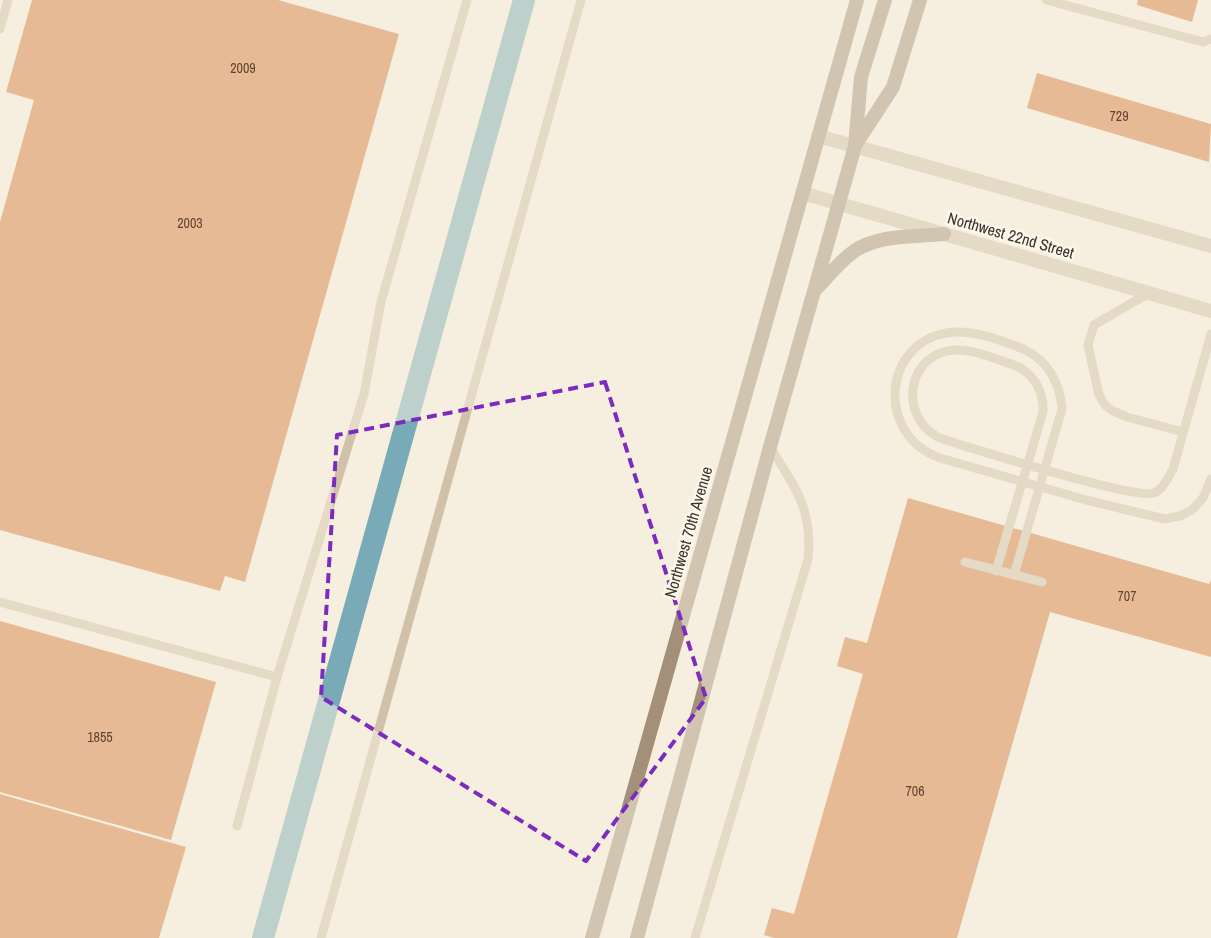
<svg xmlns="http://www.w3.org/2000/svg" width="1211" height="938" viewBox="0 0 1211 938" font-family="'Archivo Narrow',sans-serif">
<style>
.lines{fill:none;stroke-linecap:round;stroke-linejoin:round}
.canal{stroke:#79aab7;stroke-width:22}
.building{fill:#d47b3e}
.service{stroke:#d0c1a8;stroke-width:9}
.tertiary{stroke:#d0c1a8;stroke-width:14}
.secondary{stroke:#a49079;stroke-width:14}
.service-bridge{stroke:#d0c1a8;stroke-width:9}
.marked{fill:none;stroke:#7b2cbf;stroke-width:4;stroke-dasharray:10 6;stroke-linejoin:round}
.labels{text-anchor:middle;stroke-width:5;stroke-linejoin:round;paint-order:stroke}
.number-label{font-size:14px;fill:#62442e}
.street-label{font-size:16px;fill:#3c3229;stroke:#fcf7ec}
</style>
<rect width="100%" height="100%" fill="#f6eede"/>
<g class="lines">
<polyline class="canal" points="263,938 524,0"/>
</g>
<g class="building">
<polygon points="32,0 278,0 399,34 245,582 225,576 220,591 0,530 0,222 34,100 6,92"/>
<polygon points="1138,0 1198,0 1192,22 1137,5"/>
<polygon points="1037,73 1211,124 1209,162 1027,108"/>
<polygon points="908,498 1209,584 1211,580 1211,657 1050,612 957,938 774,938 764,935 772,908 794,914 863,674 837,666 845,637 867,643"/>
<polygon points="0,621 216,682 171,840 0,792"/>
<polygon points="0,794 186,847 159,938 0,938"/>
</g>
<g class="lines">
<g class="service">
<polyline points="1046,0 1203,42 1211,39"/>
<polyline points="0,29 8,0"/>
<polyline points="1149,293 1094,325 1088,345 1099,395 1105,405 1113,411 1127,417 1183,432"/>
<path d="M1023,349C1004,341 978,331 956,332C884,335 872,433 940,458L1086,500L1165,519L1180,516L1192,510L1203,498L1211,479"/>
<path d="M1011,364C993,358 973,349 955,350C904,353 897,423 945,440C976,449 1134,500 1154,493C1164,489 1168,477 1173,469L1211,334"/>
<polyline points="965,562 1042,582"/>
<polyline points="0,602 277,677"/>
<polyline points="237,826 277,677 364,394 381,302 467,0"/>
<polyline points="321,938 581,0"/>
<path d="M695,938L808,559C813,509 795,487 770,447"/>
</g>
<g class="tertiary">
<polyline points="818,136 1211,246"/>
<polyline points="802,193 1211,311"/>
</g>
<g class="secondary">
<polyline points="856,144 893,87 920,0"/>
<path d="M815,290C827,278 839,262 853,252C878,234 915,237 944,234"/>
<polyline points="592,938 857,0"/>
<polyline points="637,938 770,447 855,146 861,77 885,0"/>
</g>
<g class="service-bridge">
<path d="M996,571L1043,412C1044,390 1032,370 1011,364"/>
<path d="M1014,575L1062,409C1060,383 1048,360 1023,349"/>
</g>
</g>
<path d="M0 0H1211V938H0ZM605,382L706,698L586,861L321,697L337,435Z" fill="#f6eede" fill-opacity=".55" fill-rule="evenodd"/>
<path class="marked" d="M605,382L706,698L586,861L321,697L337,435Z"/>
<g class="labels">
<g class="number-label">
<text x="243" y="73">2009</text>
<text x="1119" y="121">729</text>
<text x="190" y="228">2003</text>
<text x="1127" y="601">707</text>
<text x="100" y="742">1855</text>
<text x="915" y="796">706</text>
</g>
<g class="street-label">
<text transform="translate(1011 235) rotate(16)" y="6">Northwest 22nd Street</text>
<text transform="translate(688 532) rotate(-74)" y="6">Northwest 70th Avenue</text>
</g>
</g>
</svg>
